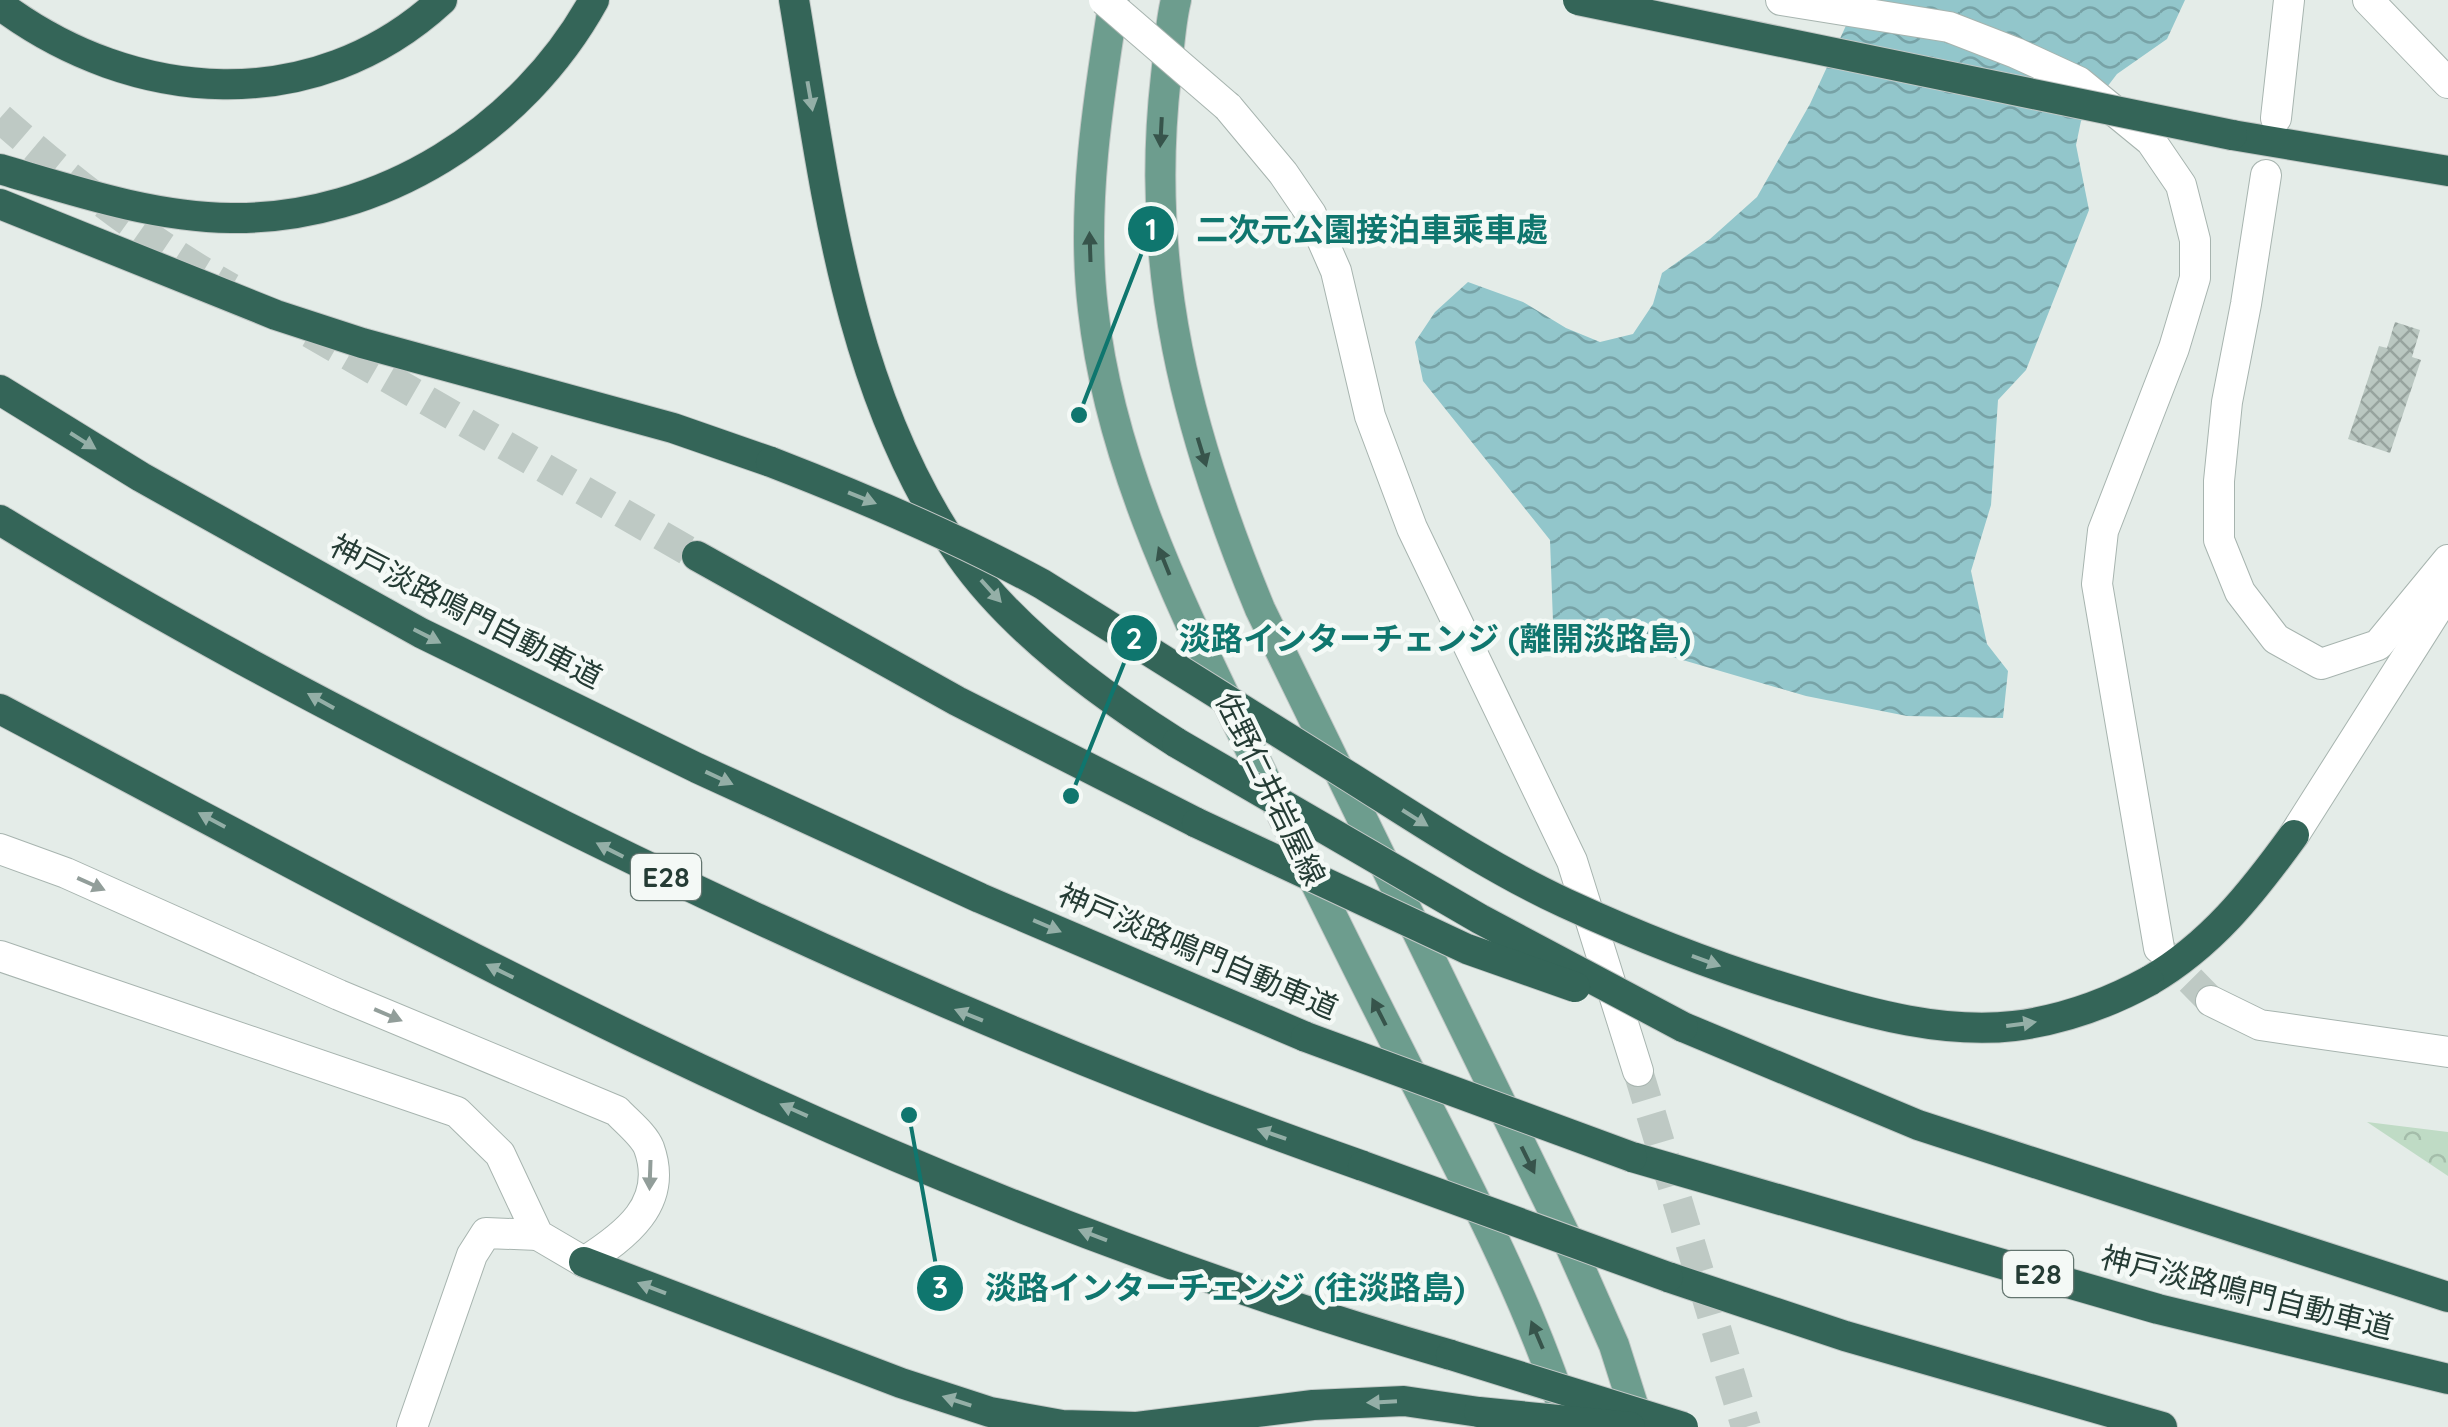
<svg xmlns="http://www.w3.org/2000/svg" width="2448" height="1427" viewBox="0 0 2448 1427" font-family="Quicksand,'Noto Sans JP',sans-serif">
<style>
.forest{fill:url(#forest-crowns)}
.water{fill:url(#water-waves)}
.building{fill:url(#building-cross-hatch)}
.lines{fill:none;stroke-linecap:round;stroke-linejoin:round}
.minor-tunnel{stroke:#bec9c4;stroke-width:30;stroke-dasharray:30 15;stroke-linecap:butt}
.highway-tunnel{stroke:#bec9c4;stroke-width:30;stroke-dasharray:30 15;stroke-linecap:butt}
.minor-casing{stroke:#a7b4af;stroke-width:32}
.major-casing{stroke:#c2c8c6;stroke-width:32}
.highway-casing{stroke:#c2c8c6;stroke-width:32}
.minor{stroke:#fff;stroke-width:30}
.major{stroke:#6d9d8e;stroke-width:30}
.highway{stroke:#346558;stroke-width:30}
.minor-bridge-casing{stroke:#a7b4af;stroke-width:32;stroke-linecap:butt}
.highway-bridge-casing{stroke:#c2c8c6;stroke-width:32;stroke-linecap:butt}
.minor-bridge{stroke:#fff;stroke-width:30}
.highway-bridge{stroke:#346558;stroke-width:30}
.oneway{fill:#94afa7}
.oneway2{fill:#37544b}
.oneway3{fill:#929e9a}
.labels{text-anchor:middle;stroke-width:9;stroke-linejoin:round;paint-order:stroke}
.shield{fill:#f4f9f6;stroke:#63756f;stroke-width:2.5}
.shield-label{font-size:28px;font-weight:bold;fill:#253c35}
.street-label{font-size:30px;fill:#253c35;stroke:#f4f9f6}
.leader{fill:none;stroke:#0f766e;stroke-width:4}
.callout-dot{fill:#0f766e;stroke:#f4f9f6;stroke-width:4}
.mark-label{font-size:30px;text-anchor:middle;font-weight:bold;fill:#fff}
.callout-label{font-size:32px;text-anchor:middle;font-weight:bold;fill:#0f766e;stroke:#f4f9f6;stroke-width:9;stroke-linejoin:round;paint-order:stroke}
</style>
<defs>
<pattern id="forest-crowns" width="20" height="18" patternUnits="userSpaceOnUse" patternTransform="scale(2.5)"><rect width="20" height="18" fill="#bfdbc5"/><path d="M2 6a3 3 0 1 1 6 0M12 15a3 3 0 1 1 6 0" fill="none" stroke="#a4bdaa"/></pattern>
<pattern id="water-waves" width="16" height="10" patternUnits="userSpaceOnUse" patternTransform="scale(2.5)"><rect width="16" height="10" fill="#92c6cb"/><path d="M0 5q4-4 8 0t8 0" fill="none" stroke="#77a2a6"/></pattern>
<pattern id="building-cross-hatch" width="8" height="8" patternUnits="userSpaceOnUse" patternTransform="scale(2.5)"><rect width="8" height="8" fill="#bac7c1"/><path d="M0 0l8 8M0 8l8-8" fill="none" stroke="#97a39e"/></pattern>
</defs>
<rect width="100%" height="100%" fill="#e4ece8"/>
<polygon class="forest" points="2367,1122 2448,1132 2448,1176"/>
<polygon class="water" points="1854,0 2185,0 2167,39 2117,74 2081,121 2076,145 2089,210 2026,370 1998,400 1991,505 1971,571 1987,644 2008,671 2003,718 1907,716 1806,696 1553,622 1550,540 1423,381 1415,342 1435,312 1468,282 1523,302 1566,328 1600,342 1633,334 1653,304 1662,273 1710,239 1757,197 1810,104 1849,19"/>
<polygon class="building" points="2395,322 2420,330 2412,357 2421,360 2390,453 2348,439 2379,346 2387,348"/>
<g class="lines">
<g class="minor-tunnel">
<polyline points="2159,948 2211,1001"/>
<polyline points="1638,1071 1746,1427"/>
</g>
<g class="highway-tunnel">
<path d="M0,118C71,181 148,241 231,288"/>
<polyline points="310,333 697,556"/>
</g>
<g class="minor-casing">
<g id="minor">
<polyline points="1781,0 1949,27 2016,53 2079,82 2151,141 2181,185 2195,240 2195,278 2174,348 2103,531 2097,584 2159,948"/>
<polyline points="2368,0 2448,83"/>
<polyline points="1228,107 1283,173 1311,214 1336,271 1370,416 1412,528 1572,861 1638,1071"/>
<polyline points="2276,118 2289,0"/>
<polyline points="2266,175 2246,304 2227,402 2219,481 2219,540 2240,592 2276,639 2321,664 2378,645 2448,560"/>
<polyline points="2294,835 2448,592"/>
<path d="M0,849L66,873L339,995L617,1111C627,1122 644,1135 649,1148C669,1204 625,1236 584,1262L538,1235L500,1154L457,1112L0,956"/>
<polyline points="2211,1001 2260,1025 2448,1052"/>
<polyline points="412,1427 472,1255 486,1233 538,1235"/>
</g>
</g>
<g class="major-casing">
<g id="major">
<path d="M1114,0C1098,100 1081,208 1093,309C1109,455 1174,591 1237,722C1290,831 1343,940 1398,1048C1457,1165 1520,1280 1562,1405"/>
<path d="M1176,0C1170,24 1169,51 1166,76C1144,269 1187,432 1260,609L1568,1241L1614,1345L1640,1427"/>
</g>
</g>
<g class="highway-casing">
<g id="highway">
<path d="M794,0C826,191 847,391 960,555C1012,630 1101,695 1177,743"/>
<path d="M0,5C134,105 314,118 442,0"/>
<polyline points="2232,135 2448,171"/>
<path d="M0,169C75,191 152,217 231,218C381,220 523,129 594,0"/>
<polyline points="0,204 276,315 362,343 673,428 771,462"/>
<polyline points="0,390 141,477 421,633 697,768 980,898 1306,1037"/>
<path d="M0,520C159,618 326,706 493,790C775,933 1064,1061 1363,1166"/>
<polyline points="697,556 957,701 1197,823"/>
<path d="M0,709C212,821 423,936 639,1040C901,1166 1172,1275 1451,1355"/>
<path d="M2149,981C2211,945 2252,893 2294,835"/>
<polyline points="1683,1027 1918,1125 2448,1297"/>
<polyline points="1632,1157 2158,1309 2448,1379"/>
<polyline points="584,1262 901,1383 990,1412 1062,1425 1137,1427 1313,1405 1404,1401 1479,1412"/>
<polyline points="1668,1277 1845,1336 2162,1427"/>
</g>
</g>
<use href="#minor" class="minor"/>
<use href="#major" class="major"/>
<use href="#highway" class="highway"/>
<g class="minor-bridge-casing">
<polyline id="minor-bridge" points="1104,0 1228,107"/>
</g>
<g class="highway-bridge-casing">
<g id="highway-bridge">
<polyline points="1578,0 2232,135"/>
<path d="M771,462C864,498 954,536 1042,584C1144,649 1247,713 1350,777C1420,821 1490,868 1565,903C1643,939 1723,970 1805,994C1870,1014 1945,1034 2014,1026C2062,1020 2107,1004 2149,981"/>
<polyline points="1177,743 1480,919 1683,1027"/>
<polyline points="1197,823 1467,949 1575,987"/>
<polyline points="1306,1037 1632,1157"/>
<polyline points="1363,1166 1668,1277"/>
<polyline points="1451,1355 1683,1427"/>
<polyline points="1479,1412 1630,1427"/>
</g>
</g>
<use href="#minor-bridge" class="minor-bridge"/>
<use href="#highway-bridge" class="highway-bridge"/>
</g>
<defs><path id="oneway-solid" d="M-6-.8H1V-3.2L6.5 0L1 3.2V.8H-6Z" transform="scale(2.5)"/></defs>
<g class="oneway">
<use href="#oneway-solid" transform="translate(810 96) rotate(80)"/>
<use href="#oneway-solid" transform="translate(83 441) rotate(32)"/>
<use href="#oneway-solid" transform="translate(862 498) rotate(22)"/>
<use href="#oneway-solid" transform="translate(991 591) rotate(48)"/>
<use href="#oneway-solid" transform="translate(427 636) rotate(27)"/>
<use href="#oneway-solid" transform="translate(321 701) rotate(-151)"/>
<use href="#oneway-solid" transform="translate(719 778) rotate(25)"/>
<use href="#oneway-solid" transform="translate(1415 818) rotate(32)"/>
<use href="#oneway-solid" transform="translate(212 820) rotate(-152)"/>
<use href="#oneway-solid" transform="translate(610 850) rotate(-153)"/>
<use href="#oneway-solid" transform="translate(1047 926) rotate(23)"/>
<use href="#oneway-solid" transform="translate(1706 961) rotate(20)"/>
<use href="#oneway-solid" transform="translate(500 971) rotate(-154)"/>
<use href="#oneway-solid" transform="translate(969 1015) rotate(-158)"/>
<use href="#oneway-solid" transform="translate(2021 1024) rotate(-8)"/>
<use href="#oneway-solid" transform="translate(794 1110) rotate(-156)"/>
<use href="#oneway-solid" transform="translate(1272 1134) rotate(-161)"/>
<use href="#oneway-solid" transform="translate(1093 1235) rotate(-159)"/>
<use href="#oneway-solid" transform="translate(652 1288) rotate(-159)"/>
<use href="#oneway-solid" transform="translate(957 1401) rotate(-162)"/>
<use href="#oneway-solid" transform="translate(1382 1402) rotate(177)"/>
</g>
<g class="oneway2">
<use href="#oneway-solid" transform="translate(1161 132) rotate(93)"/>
<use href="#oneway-solid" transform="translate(1090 247) rotate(-92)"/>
<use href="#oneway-solid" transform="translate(1202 452) rotate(73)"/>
<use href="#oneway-solid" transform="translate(1164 561) rotate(-112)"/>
<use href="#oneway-solid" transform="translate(1379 1012) rotate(-117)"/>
<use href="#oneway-solid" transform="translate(1528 1160) rotate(64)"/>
<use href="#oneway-solid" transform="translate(1537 1335) rotate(-113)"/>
</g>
<g class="oneway3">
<use href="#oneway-solid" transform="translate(91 884) rotate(24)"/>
<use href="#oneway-solid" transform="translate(388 1015) rotate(23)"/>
<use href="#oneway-solid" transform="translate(650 1175) rotate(92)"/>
</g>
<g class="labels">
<g class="shield">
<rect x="631" y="854" width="70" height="46" rx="8"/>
<rect x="2003" y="1251" width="70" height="46" rx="8"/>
</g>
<g class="shield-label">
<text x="666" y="887">E28</text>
<text x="2038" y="1284">E28</text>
</g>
<g class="street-label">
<text transform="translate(466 612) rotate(27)" y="10">神戸淡路鳴門自動車道</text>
<text transform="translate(1270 789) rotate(64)" y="10">佐野仁井岩屋線</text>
<text transform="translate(1198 952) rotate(23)" y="10">神戸淡路鳴門自動車道</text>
<text transform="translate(2247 1293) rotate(14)" y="10">神戸淡路鳴門自動車道</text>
</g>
</g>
<path class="leader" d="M1079 415L1151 229M1071 796L1134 638M909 1115L940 1288"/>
<g class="callout-dot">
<circle cx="1079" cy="415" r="10"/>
<circle cx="1071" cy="796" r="10"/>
<circle cx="909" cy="1115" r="10"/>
<circle cx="1151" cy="229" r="25"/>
<circle cx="1134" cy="638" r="25"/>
<circle cx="940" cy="1288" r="25"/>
</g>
<g class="mark-label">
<text x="1151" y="240">1</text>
<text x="1134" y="649">2</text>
<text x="940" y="1298">3</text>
</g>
<g class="callout-label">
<text x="1372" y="241">二次元公園接泊車乘車處</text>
<text x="1435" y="650">淡路インターチェンジ (離開淡路島)</text>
<text x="1225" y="1299">淡路インターチェンジ (往淡路島)</text>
</g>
</svg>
